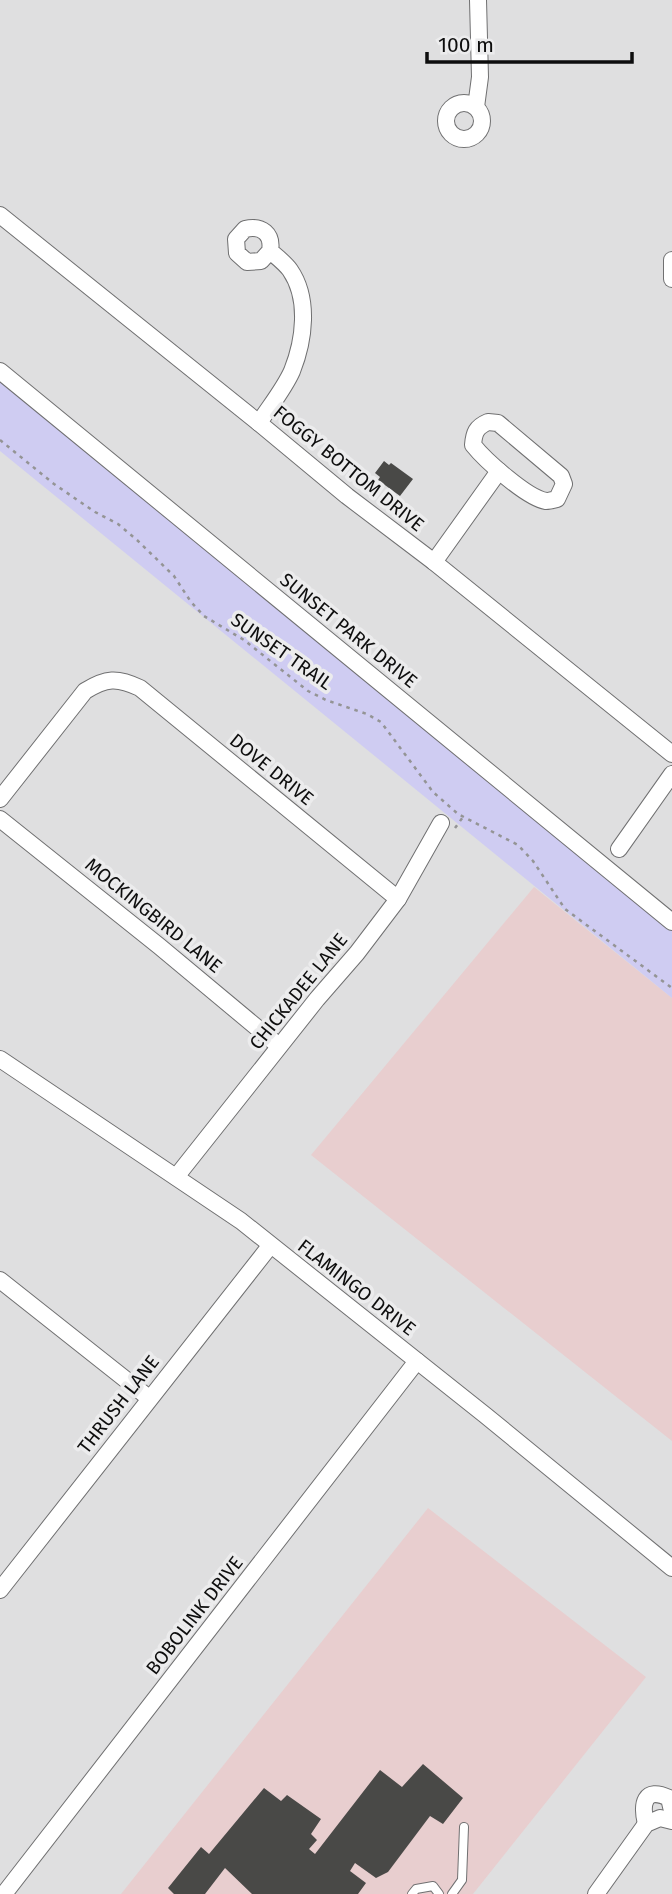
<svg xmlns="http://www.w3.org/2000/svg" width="672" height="1894" viewBox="0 0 672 1894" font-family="'Fira Sans',sans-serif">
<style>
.education{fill:#e8cecf}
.green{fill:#cfccf2}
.building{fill:#494947}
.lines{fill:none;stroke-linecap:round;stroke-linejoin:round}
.lane-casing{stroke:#707071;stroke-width:10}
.street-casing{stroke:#707071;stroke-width:18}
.path{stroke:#949495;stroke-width:2.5;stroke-dasharray:3.5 5;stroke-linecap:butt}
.lane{stroke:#fff;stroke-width:8}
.street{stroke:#fff;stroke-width:16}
.labels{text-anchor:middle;stroke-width:7;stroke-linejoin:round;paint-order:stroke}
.street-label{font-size:19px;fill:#0e0e0e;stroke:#ececed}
</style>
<rect width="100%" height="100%" fill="#dfdfe0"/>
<g class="education">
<polygon points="534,887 672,998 672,1441 311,1155"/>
<polygon points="428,1508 646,1677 473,1894 121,1894"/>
</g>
<polygon class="green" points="0,379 672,928 672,998 0,451"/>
<g class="building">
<polygon points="384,461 389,465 391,463 413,479 400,496 378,480 380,477 375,473"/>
<polygon points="423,1764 463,1798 443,1824 430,1816 388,1872 376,1878 355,1863 350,1871 366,1883 358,1894 252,1894 225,1868 205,1894 174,1894 168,1888 201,1847 209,1854 264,1788 281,1801 287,1795 321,1819 311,1834 317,1840 309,1849 315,1854 380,1770 402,1787"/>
</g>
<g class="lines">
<g class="lane-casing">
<g id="lane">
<polyline points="412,1894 416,1889 433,1886 439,1894"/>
<polyline points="452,1894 462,1880 464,1827"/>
</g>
</g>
<g class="street-casing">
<g id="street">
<circle cx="464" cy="121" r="18"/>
<polyline points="476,107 480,77 478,0"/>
<polyline points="0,215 259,423 347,496 434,562 672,754"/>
<polyline points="672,260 672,279"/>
<polyline points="0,371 672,922"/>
<path d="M488,422L498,423L561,476L564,484L557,499C553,500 549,501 546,501C527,498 485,460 473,445C474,433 476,427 488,422Z"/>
<path d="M259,423C270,406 284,389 292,371C304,341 310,299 290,270C285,263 277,257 270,251C273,234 262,225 245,229L236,239L237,253L247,262L261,261L270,251"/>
<polyline points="434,562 499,471"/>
<path d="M0,799L85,691C106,678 117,677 140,688L398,899"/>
<polyline points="0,819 159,946 279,1046"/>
<polyline points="619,849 672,774"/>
<polyline points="0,1059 241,1221 485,1415 672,1568"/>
<polyline points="176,1177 317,999 357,953 398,899 441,823"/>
<polyline points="0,1280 149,1398"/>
<polyline points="0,1590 270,1246"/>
<path d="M646,1824C641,1804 644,1786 669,1798L672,1811"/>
<polyline points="4,1894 417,1361"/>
<polyline points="596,1894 646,1824 660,1818 672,1821"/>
</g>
</g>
<g class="path">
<polyline points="0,440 54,484 95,512 118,524 137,540 174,576 191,602 204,616 244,640 308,691 326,700 367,714 381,722 433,792 458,814 518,845 533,861 565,909 672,988"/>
<polyline points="455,828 463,817"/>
</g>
<use href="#lane" class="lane"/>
<use href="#street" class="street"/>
</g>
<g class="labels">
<g class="street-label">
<text transform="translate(349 468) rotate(39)" y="7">FOGGY BOTTOM DRIVE</text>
<text transform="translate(349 630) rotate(39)" y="7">SUNSET PARK DRIVE</text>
<text transform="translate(282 651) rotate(35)" y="7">SUNSET TRAIL</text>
<text transform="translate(272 769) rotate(39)" y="7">DOVE DRIVE</text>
<text transform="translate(154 915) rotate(39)" y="7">MOCKINGBIRD LANE</text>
<text transform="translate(298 991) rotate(-51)" y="7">CHICKADEE LANE</text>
<text transform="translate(357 1287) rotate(38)" y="7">FLAMINGO DRIVE</text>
<text transform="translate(118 1404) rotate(-52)" y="7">THRUSH LANE</text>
<text transform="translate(194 1615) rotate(-52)" y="7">BOBOLINK DRIVE</text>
</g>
</g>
<path d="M427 52v10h205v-10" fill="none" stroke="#0e0e0e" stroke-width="3.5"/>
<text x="438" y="52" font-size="21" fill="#0e0e0e" stroke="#ececed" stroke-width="5" paint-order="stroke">100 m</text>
</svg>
